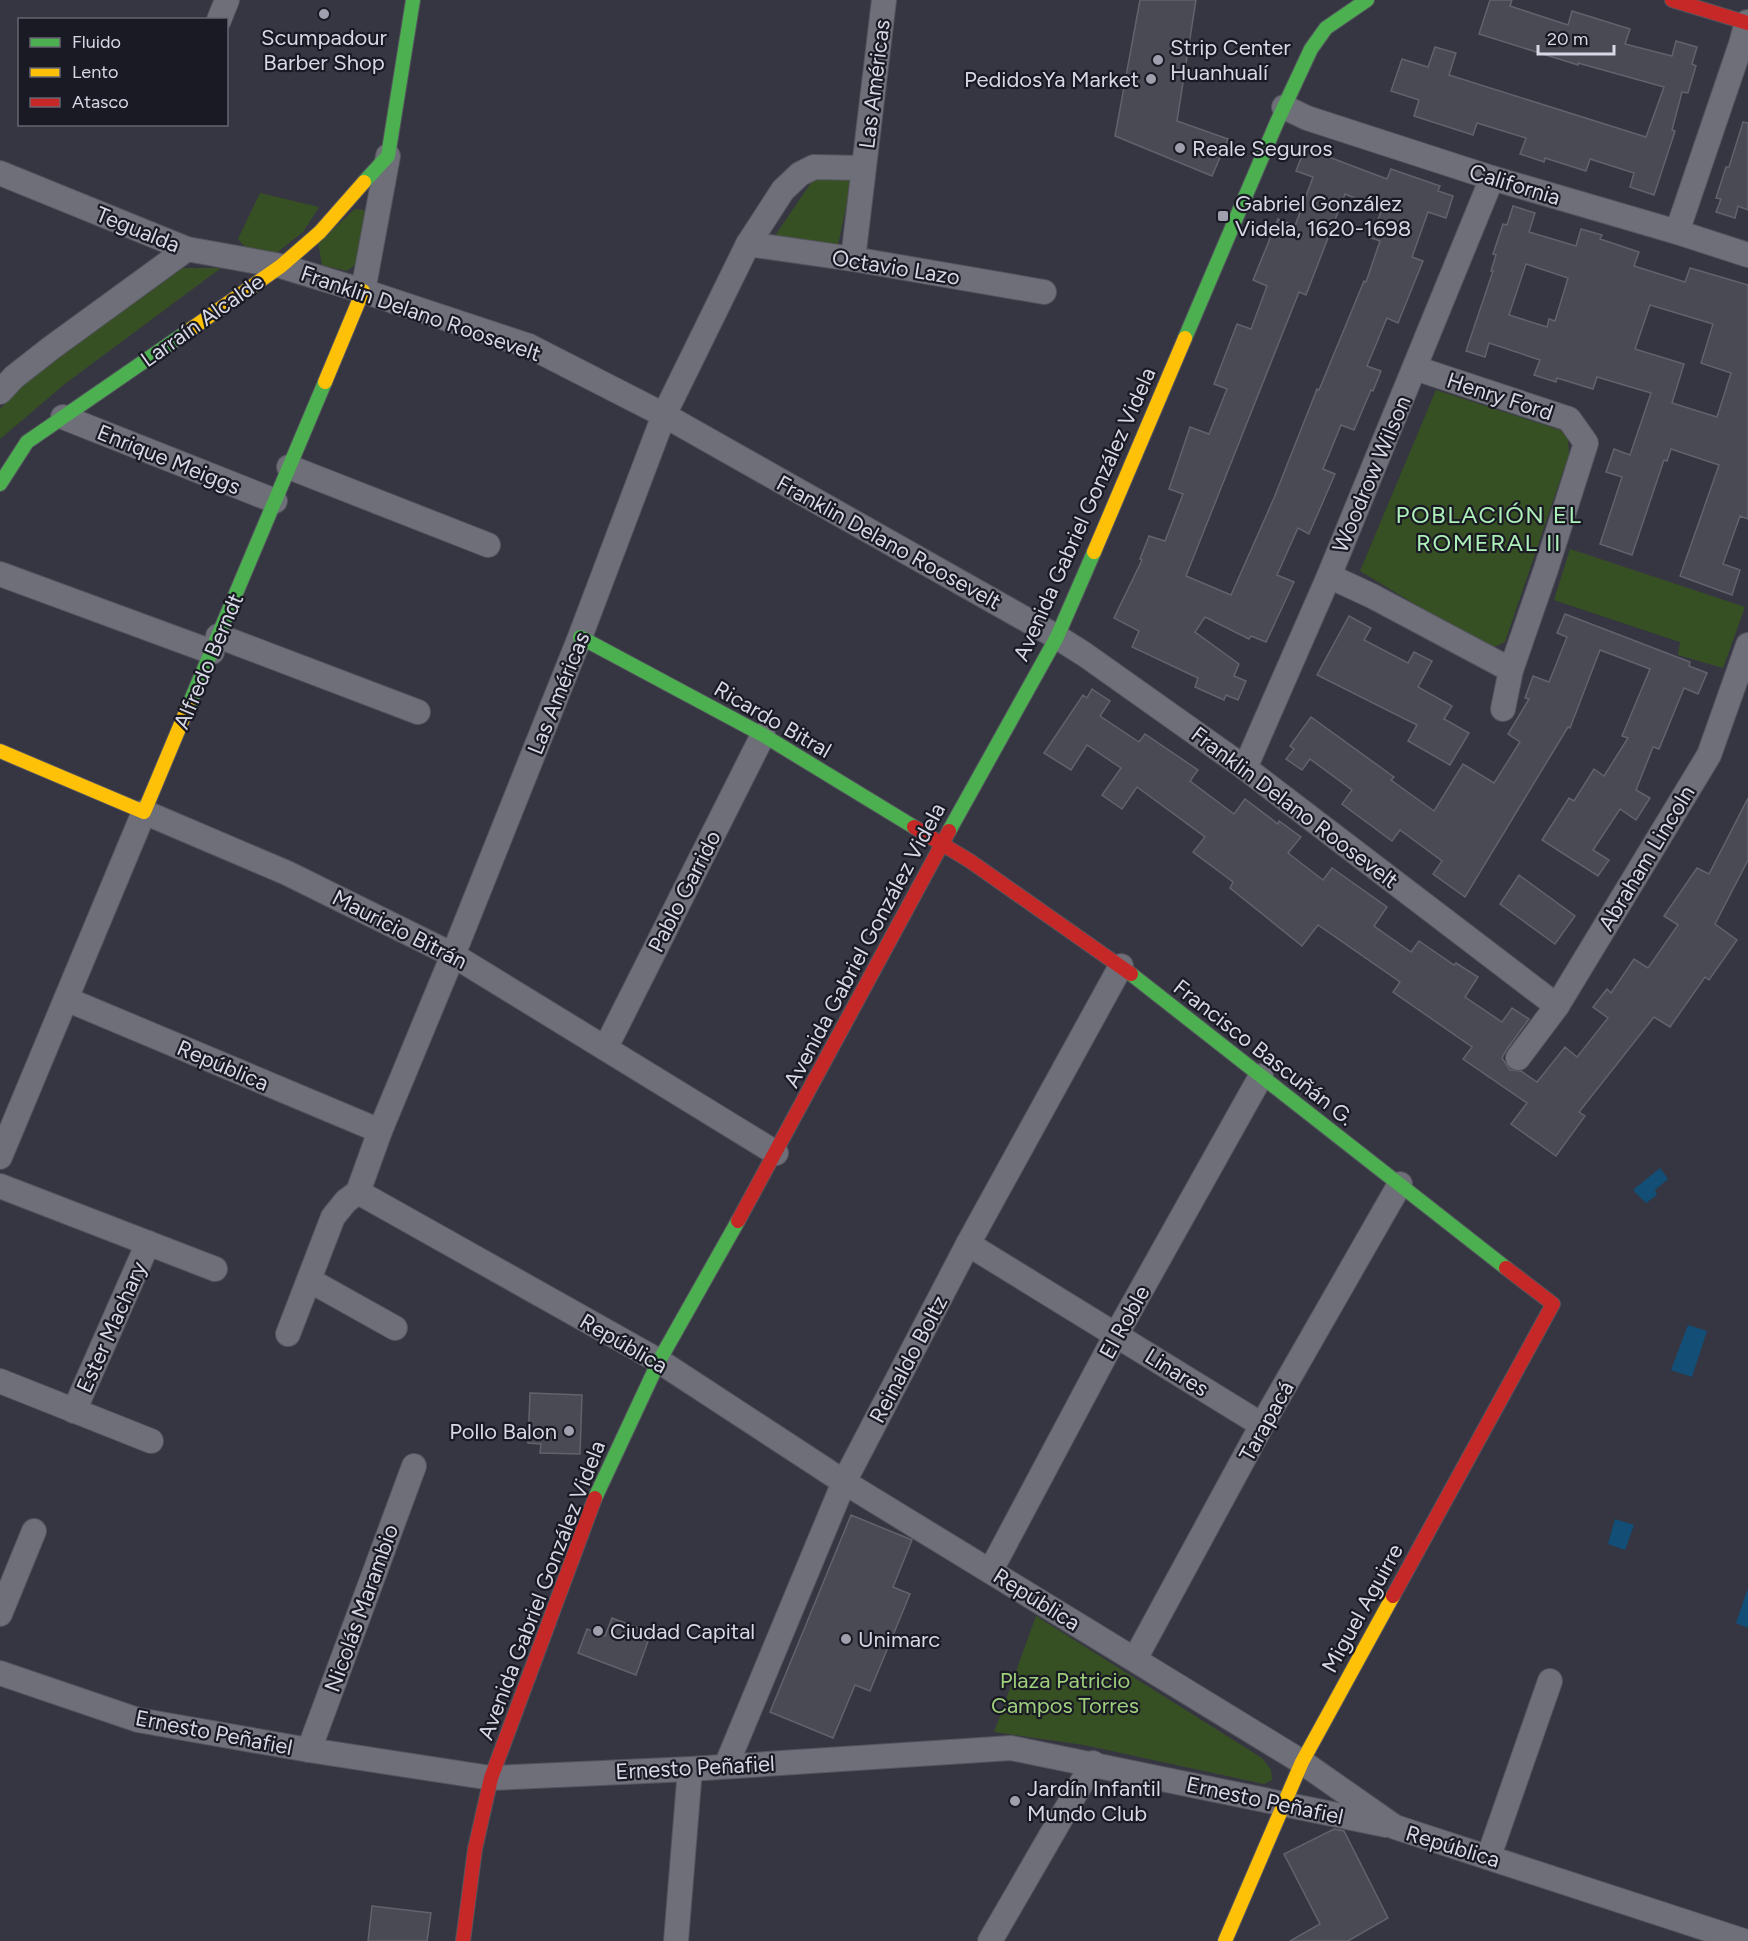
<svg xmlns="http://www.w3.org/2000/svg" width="1748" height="1941" viewBox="0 0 1748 1941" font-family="Figtree,sans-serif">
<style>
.green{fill:#375023}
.water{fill:#124e76}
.building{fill:#4a4a54;stroke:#62626c;stroke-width:1.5;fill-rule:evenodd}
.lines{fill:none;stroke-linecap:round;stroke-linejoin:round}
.street-casing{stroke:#54545e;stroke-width:26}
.fast-casing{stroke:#54545e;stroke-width:16}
.slow-casing{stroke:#54545e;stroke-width:16}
.jam-casing{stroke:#54545e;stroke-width:16}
.street{stroke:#6e6f79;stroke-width:24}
.fast{stroke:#4caf50;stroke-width:14}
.slow{stroke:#ffc107;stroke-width:14}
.jam{stroke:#c62828;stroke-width:14}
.poi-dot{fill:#9f9fad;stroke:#1a1a24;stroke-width:2}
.labels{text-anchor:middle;stroke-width:4.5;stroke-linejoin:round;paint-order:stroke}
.poi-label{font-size:22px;fill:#d7d8e6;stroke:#1a1a24;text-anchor:start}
.street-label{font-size:22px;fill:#d7d8e6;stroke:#1a1a24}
.park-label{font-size:22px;fill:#9ecf7a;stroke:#1a1a24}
.neighbourhood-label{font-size:24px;letter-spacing:1.5px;fill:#adf0b9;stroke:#1a1a24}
</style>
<rect width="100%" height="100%" fill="#363642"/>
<g class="green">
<polygon points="815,177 852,178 837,250 772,240"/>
<polygon points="260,193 319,207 303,232 275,254 245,247 238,239"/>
<polygon points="355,209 364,210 362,259 347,271 322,265 318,243"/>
<polygon points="183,268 221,268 66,383 0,439 0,409 29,378"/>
<polygon points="1436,390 1560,430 1568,438 1569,454 1505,642 1494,647 1482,645 1360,571"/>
<polygon points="1570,549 1745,607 1723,668 1678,655 1680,642 1554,600"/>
<polygon points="1036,1616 1262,1758 1271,1770 1272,1780 1264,1784 1084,1745 994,1732"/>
</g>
<g class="water">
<polygon points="1660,1168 1668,1179 1655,1190 1657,1195 1646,1203 1633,1190"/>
<polygon points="1688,1325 1707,1331 1692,1377 1671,1370"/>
<polygon points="1615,1519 1634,1525 1625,1550 1608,1544"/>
<polygon points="1748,1588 1748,1628 1736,1623"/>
</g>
<g class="building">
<polygon points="1140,0 1196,0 1177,121 1228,139 1212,176 1115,136"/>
<polygon points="1490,0 1512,0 1510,6 1568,25 1572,11 1630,29 1625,44 1672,56 1676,41 1697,47 1692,64 1696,66 1688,93 1682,92 1672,130 1675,131 1654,195 1630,187 1634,173 1590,159 1586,171 1545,158 1544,162 1520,154 1526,138 1477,123 1473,135 1414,116 1419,100 1391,91 1402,59 1428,67 1435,47 1456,53 1449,75 1646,137 1664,87 1578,63 1578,65 1479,34"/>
<polygon points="1743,122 1748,123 1748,210 1738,206 1735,218 1716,212 1721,199 1716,198 1726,167 1729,167"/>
<path d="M1305,148L1387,179L1391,169L1440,186L1438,191L1453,196L1446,218L1428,212L1412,257L1423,261L1398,323L1387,318L1367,366L1381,371L1373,391L1371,390L1354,430L1341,425L1323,469L1335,474L1309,534L1298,528L1277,575L1294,582L1266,642L1251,636L1249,639L1205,617L1195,632L1239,664L1234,676L1246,681L1238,700L1226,695L1224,700L1195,687L1198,678L1132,647L1139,631L1114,618L1142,560L1140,559L1149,536L1165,541L1183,494L1169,489L1190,427L1209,434L1227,389L1214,384L1237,324L1251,329L1267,286L1253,280L1278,219L1295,226L1313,177L1296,171ZM1345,194L1382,209L1371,238L1380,241L1366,282L1364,281L1319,390L1317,389L1274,498L1231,595L1186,576L1299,292L1306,295Z"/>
<path d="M1513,206L1535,213L1529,232L1576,246L1581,229L1602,235L1600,239L1639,252L1634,266L1685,282L1690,268L1748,285V519L1740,516L1723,564L1740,570L1732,595L1680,576L1719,465L1671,449L1667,461L1664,460L1632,555L1600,544L1622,477L1606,472L1614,449L1630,455L1651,393L1597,377L1593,389L1557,378L1556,382L1534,375L1540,360L1489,343L1485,357L1466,351L1493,271H1491L1496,255L1493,254L1503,224L1507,225ZM1526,264L1568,278L1555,321L1549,319L1547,327L1509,315ZM1650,305L1713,324L1701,363L1731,373L1717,417L1672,403L1684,364L1635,349Z"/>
<polygon points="1565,614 1690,662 1689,666 1707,673 1698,694 1684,688 1659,749 1653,747 1636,790 1650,798 1636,820 1620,809 1593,850 1609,860 1598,876 1542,840 1569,798 1574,801 1594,769 1604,776 1628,738 1622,736 1650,669 1600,650 1570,728 1568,727 1465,897 1433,874 1442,861 1400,830 1392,841 1342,804 1352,790 1310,759 1302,770 1286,759 1294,749 1290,746 1311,717 1394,777 1391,780 1434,811 1463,764 1494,783 1520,742 1508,734 1529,699 1525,698 1533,676 1549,682 1567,637 1557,633"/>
<polygon points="1349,616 1371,628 1364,640 1408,663 1414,652 1432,661 1418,687 1452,706 1444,719 1469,733 1450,765 1408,741 1417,725 1317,675"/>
<polygon points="1092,689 1110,701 1100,716 1139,742 1145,734 1198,770 1190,781 1234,814 1245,799 1278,824 1279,821 1301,837 1288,853 1323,880 1332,868 1387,907 1374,926 1411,952 1419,941 1454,965 1456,963 1478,977 1465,997 1502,1022 1512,1008 1529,1019 1507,1049 1502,1058 1510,1070 1521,1071 1537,1082 1565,1047 1577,1057 1608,1018 1593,1007 1607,989 1611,993 1634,959 1648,968 1678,925 1664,916 1697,868 1709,874 1748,798 1748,860 1715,924 1737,940 1709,980 1705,977 1670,1027 1654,1017 1579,1112 1585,1116 1556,1156 1511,1124 1527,1103 1463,1059 1472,1047 1393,992 1400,982 1318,925 1302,946 1230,888 1233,882 1193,852 1205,837 1137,787 1122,809 1102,795 1121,768 1087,745 1071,770 1044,753 1083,695 1087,698"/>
<polygon points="1519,875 1575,916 1555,944 1500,904"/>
<polygon points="530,1393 582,1395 580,1454 540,1453 541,1444 528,1443"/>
<polygon points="851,1515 912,1540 893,1587 910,1594 870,1691 855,1685 833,1738 770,1712"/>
<polygon points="612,1618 651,1633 636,1675 578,1653 587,1629 605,1636"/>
<polygon points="1334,1829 1344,1831 1388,1918 1348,1941 1290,1941 1320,1924 1284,1854"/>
<polygon points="372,1906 431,1913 427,1941 368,1941"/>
</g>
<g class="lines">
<g class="street-casing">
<g id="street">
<polyline points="219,20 227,0"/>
<polyline points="1284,107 1307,118 1492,178 1677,232 1748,255"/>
<polyline points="0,173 187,249 281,266 363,291 529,346 664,415 1057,637 1084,654 1245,768 1557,1006"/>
<polyline points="1677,232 1741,44 1747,22"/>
<polyline points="748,244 853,259 1044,292"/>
<polyline points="853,259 884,0"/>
<polyline points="363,291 388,156"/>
<polyline points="1415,368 1569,419 1586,443 1546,569 1511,670 1503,709"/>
<polyline points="0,392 14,377 51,348 187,249"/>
<polyline points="63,417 275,501"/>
<polyline points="289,467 488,545"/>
<polyline points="0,574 212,652"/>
<polyline points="1329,576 1372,596 1511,670"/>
<polyline points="218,636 418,712"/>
<polyline points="1245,768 1329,576 1492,178"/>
<polyline points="66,999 380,1131"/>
<polyline points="606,1047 763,735"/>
<polyline points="1518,1058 1557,1006 1709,755 1748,645"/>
<polyline points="0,1157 144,812 287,873 453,955 776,1153"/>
<polyline points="0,1186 215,1269"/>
<polyline points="358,1192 659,1361 844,1482 1302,1762 1395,1827 1744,1941"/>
<polyline points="968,1244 1262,1425"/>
<polyline points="309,1280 395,1328"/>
<polyline points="288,1334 333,1217 346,1201 358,1192 380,1131 453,955 580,637 664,415 748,244 783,190 800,174 814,167 863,168"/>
<polyline points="0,1381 151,1441"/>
<polyline points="74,1411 148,1243"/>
<polyline points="991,1570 1116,1335 1261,1076"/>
<polyline points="0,1614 34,1531"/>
<polyline points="1135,1659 1262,1425 1400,1184"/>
<polyline points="0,1673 138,1720 309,1750 491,1778 690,1769 1011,1748 1386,1825"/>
<polyline points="309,1750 414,1466"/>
<polyline points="726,1766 844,1482 968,1244 1121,966"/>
<polyline points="1489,1856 1550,1681"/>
<polyline points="676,1941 690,1769"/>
<polyline points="990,1941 1093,1763"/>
</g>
</g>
<g class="fast-casing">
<g id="fast">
<polyline points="364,182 388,156 413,0"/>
<polyline points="1185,338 1277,122 1311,49 1326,28 1367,0"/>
<polyline points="0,484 27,442 191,329"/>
<polyline points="580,637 763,735 914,827"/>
<polyline points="188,707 325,382"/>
<polyline points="949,831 1057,637 1094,552"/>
<polyline points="1131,974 1506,1268"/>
<polyline points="595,1498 659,1361 738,1221"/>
</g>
</g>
<g class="slow-casing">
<g id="slow">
<polyline points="191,329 281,266 320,232 364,182"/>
<polyline points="325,382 363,291"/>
<polyline points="1094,552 1185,338"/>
<polyline points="0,751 144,812 188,707"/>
<polyline points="1225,1941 1302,1762 1393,1596"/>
</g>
</g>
<g class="jam-casing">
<g id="jam">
<polyline points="1672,0 1748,23"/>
<polyline points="914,827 970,861 1131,974"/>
<polyline points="738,1221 949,831"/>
<polyline points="1393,1596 1553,1304 1506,1268"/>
<polyline points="463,1941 475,1849 491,1778 595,1498"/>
</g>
</g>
<use href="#street" class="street"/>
<use href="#fast" class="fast"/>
<use href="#slow" class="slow"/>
<use href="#jam" class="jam"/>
</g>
<g class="poi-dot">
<circle cx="324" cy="14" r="6"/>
<circle cx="1158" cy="60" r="6"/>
<circle cx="1151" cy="79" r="6"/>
<circle cx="1180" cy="148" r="6"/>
<rect x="1217" y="210" width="12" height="12" rx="3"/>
<circle cx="569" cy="1431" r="6"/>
<circle cx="598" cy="1631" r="6"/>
<circle cx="846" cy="1639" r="6"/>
<circle cx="1015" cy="1801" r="6"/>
</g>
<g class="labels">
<g class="poi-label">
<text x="324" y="45" text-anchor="middle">Scumpadour<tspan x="324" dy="25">Barber Shop</tspan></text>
<text x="1170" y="55">Strip Center<tspan x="1170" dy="25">Huanhualí</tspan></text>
<text x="1139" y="87" text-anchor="end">PedidosYa Market</text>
<text x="1192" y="156">Reale Seguros</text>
<text x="1235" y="211">Gabriel González<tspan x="1235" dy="25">Videla, 1620-1698</tspan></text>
<text x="557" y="1439" text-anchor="end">Pollo Balon</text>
<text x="610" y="1639">Ciudad Capital</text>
<text x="858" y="1647">Unimarc</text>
<text x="1027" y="1796">Jardín Infantil<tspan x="1027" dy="25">Mundo Club</tspan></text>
</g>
<g class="street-label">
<text transform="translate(874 84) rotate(-83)" y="8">Las Américas</text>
<text transform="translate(1515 184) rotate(17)" y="8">California</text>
<text transform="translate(138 229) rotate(22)" y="8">Tegualda</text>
<text transform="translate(896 267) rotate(9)" y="8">Octavio Lazo</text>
<text transform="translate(421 313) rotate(19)" y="8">Franklin Delano Roosevelt</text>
<text transform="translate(202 320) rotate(-35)" y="8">Larraín Alcalde</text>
<text transform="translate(1500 396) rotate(18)" y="8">Henry Ford</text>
<text transform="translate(169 459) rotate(22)" y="8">Enrique Meiggs</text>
<text transform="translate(1371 474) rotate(-67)" y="8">Woodrow Wilson</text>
<text transform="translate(1084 514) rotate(-66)" y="8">Avenida Gabriel González Videla</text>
<text transform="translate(889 542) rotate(29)" y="8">Franklin Delano Roosevelt</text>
<text transform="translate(208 661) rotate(-67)" y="8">Alfredo Berndt</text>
<text transform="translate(558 693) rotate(-68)" y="8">Las Américas</text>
<text transform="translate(773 719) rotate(30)" y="8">Ricardo Bitral</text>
<text transform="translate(1295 807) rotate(37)" y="8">Franklin Delano Roosevelt</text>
<text transform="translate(1646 858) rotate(-59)" y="8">Abraham Lincoln</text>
<text transform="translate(684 891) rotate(-63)" y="8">Pablo Garrido</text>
<text transform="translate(400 929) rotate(27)" y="8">Mauricio Bitrán</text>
<text transform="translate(864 945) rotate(-62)" y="8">Avenida Gabriel González Videla</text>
<text transform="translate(1264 1052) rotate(38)" y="8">Francisco Bascuñán G.</text>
<text transform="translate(223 1065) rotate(23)" y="8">República</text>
<text transform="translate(1124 1322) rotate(-61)" y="8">El Roble</text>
<text transform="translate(111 1327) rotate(-66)" y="8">Ester Machary</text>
<text transform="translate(624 1343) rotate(30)" y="8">República</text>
<text transform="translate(908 1359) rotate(-62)" y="8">Reinaldo Boltz</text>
<text transform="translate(1177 1372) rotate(32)" y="8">Linares</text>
<text transform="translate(1266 1421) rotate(-61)" y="8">Tarapacá</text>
<text transform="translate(541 1590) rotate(-69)" y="8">Avenida Gabriel González Videla</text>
<text transform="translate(1037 1599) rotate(32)" y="8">República</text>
<text transform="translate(361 1608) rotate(-70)" y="8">Nicolás Marambio</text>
<text transform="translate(1362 1608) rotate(-61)" y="8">Miguel Aguirre</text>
<text transform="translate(214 1732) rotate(11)" y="8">Ernesto Peñafiel</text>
<text transform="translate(695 1767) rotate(-3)" y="8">Ernesto Peñafiel</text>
<text transform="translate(1265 1800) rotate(12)" y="8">Ernesto Peñafiel</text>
<text transform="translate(1453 1846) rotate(17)" y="8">República</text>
</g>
<g class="park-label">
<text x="1065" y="1688">Plaza Patricio<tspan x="1065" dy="25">Campos Torres</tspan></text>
</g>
<g class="neighbourhood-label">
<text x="1489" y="523">POBLACIÓN EL<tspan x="1489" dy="28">ROMERAL II</tspan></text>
</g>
</g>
<rect x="18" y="18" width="210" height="108" fill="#1a1a24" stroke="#666672" stroke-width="1.5"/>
<rect x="30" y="38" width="30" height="9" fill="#4caf50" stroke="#666672" stroke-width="1.5"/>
<text x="72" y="48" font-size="18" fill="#d7d8e6">Fluido</text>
<rect x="30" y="68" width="30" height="9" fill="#ffc107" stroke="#666672" stroke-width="1.5"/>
<text x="72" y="78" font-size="18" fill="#d7d8e6">Lento</text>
<rect x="30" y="98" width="30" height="9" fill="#c62828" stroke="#666672" stroke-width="1.5"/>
<text x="72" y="108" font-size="18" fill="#d7d8e6">Atasco</text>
<path d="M1538 45v9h76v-9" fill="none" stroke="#d7d8e6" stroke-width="3"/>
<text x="1547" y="45" font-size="18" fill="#d7d8e6" stroke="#1a1a24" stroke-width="4.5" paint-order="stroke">20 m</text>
</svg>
